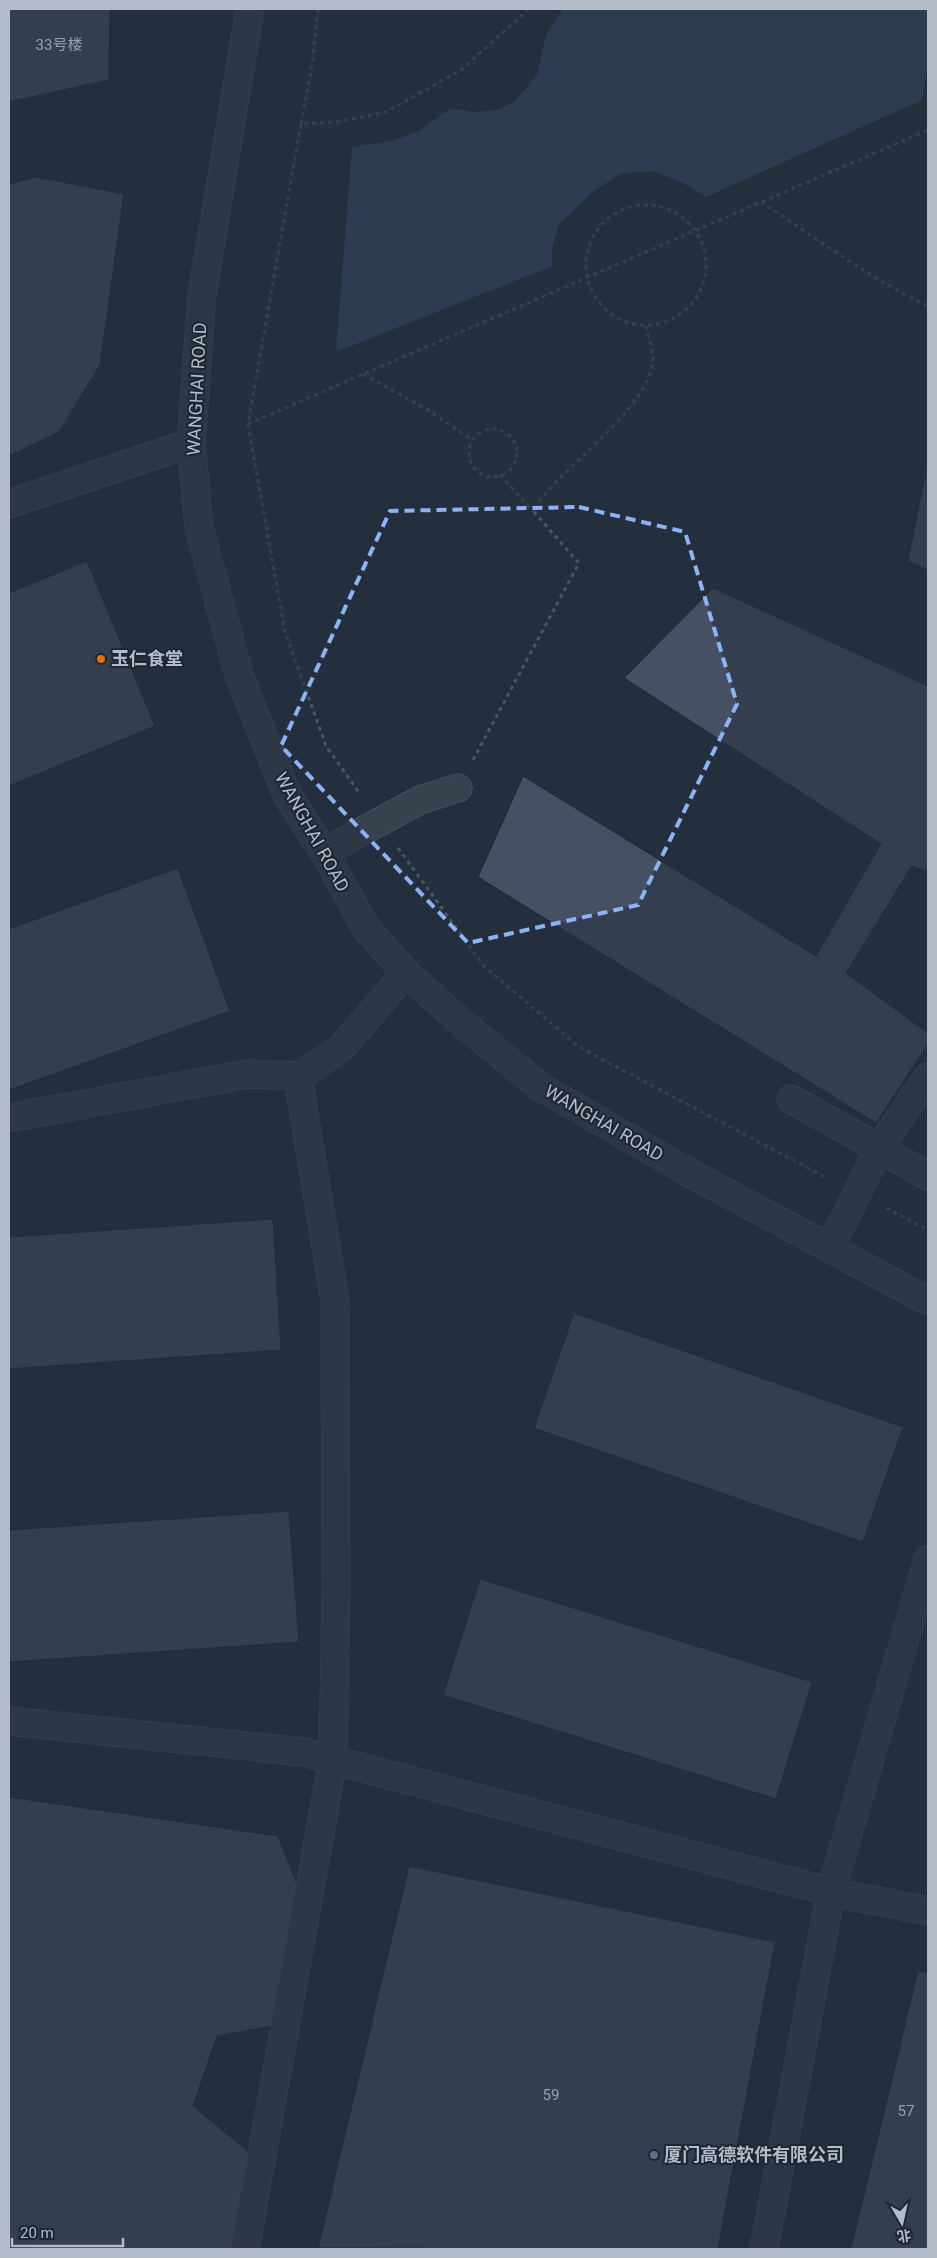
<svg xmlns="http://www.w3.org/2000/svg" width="937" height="2258" viewBox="0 0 937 2258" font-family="Roboto,'Noto Sans SC',sans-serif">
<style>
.water{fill:#394c67}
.building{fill:#455162;stroke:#1f2835}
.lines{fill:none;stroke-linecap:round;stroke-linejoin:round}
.minor-casing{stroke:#565f6c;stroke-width:29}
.path{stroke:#44595c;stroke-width:3;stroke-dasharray:4 4;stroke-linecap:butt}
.minor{stroke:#38414e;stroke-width:28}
.marked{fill:none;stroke:#8ab4f8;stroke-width:4;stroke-dasharray:10 6;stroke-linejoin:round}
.food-dot{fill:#e8710a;stroke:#1d2633;stroke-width:2}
.service-dot{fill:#5c6f8a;stroke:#1d2633;stroke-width:2}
.labels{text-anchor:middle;stroke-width:4;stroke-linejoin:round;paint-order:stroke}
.number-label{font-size:15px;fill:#98a1af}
.street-label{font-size:18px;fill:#b4bcc9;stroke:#1d2633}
.poi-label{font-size:18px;font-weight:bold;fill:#b4bcc9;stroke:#1d2633;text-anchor:start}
</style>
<rect width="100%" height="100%" fill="#242f3e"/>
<polygon class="water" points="563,9 928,9 928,66 922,100 706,197 683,183 652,171 620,174 594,191 559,224 552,249 552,266 336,352 352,147 391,141 417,132 451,108 472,112 498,110 515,101 537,75 546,35"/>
<g class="building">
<polygon points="9,9 110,9 109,80 9,102"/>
<polygon points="36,177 124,194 100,365 59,432 9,456 9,184"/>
<polygon points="927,465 928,465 928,570 908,561"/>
<polygon points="87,561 155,726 9,786 9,593"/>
<polygon points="713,588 928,686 928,872 912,866 846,973 928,1033 928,1044 876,1123 478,877 523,776 816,956 881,844 624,678"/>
<polygon points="178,868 230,1011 9,1090 9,929"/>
<polygon points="273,1219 281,1350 9,1369 9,1237"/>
<polygon points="574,1313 903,1427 863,1542 534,1428"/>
<polygon points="289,1511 299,1642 9,1662 9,1530"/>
<polygon points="480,1579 812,1682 776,1799 443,1695"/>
<polygon points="9,1797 278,1836 302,1897 278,2025 217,2036 193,2106 249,2152 232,2249 39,2249 9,2244"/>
<polygon points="409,1866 775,1942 718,2249 318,2248"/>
<polygon points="918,1971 928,1973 928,2249 851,2249"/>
</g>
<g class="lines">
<g class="minor-casing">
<g id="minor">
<polyline points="250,9 202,295 191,443 199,527 239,675 287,795 324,852 366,928 406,973 461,1022 539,1086 688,1172 928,1301"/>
<polyline points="9,504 191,443"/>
<polyline points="324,852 420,800 458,788"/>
<polyline points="791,1099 928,1176"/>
<polyline points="9,1118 247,1074 301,1076"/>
<polyline points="828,1246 843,1222 879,1148 928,1077"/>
<polyline points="9,1721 303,1752 831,1892 928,1911"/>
<polyline points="245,2249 333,1760 336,1590 335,1301 298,1078 342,1047 406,973"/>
<polyline points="764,2249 831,1892 928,1559"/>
</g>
</g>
<g class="path">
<polyline points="529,9 461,70 386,112 337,122 301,124 248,424 928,130"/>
<polyline points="301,124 312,66 318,9"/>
<path d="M761,202C816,238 869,278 928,306"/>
<circle cx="646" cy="265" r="60"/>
<polyline points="363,374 428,410 472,440"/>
<polyline points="248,424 285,632 326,746 360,794"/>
<circle cx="493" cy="453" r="24"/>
<polyline points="500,475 533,511"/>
<path d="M473,760L579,563L533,511C540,501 548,489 557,481C584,453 647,403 653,363C654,353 648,336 646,326"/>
<polyline points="398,848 484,966 579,1047 827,1178"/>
<polyline points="886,1208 928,1230"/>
</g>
<use href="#minor" class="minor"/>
</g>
<path d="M0 0H937V2258H0ZM579,507L685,532L737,704L638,905L468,943L281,746L390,511Z" fill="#242f3e" fill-opacity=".55" fill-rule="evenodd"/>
<path class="marked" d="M579,507L685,532L737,704L638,905L468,943L281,746L390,511Z"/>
<circle class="food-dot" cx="101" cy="659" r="5"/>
<circle class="service-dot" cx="654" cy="2155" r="5"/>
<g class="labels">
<g class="number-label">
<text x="59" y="50">33号楼</text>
<text x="551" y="2100">59</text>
<text x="906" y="2116">57</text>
</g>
<g class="street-label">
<text transform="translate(197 389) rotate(-87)" y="6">WANGHAI ROAD</text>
<text transform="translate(312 832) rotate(61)" y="6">WANGHAI ROAD</text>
<text transform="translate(604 1123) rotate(30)" y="6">WANGHAI ROAD</text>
</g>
<g class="poi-label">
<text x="111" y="665">玉仁食堂</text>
<text x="664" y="2161">厦门高德软件有限公司</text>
</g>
</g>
<rect width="937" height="2258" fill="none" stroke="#b4bcc9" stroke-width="20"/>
<g transform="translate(902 2223) rotate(171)" stroke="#1d2633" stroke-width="4" paint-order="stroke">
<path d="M0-4L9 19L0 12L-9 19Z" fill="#b4bcc9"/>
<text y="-8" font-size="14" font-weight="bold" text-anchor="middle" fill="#b4bcc9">北</text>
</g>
<path d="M12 2238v8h111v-8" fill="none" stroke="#b4bcc9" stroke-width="2.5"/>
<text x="20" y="2238" font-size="15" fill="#b4bcc9" stroke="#1d2633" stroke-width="4" paint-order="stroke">20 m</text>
</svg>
